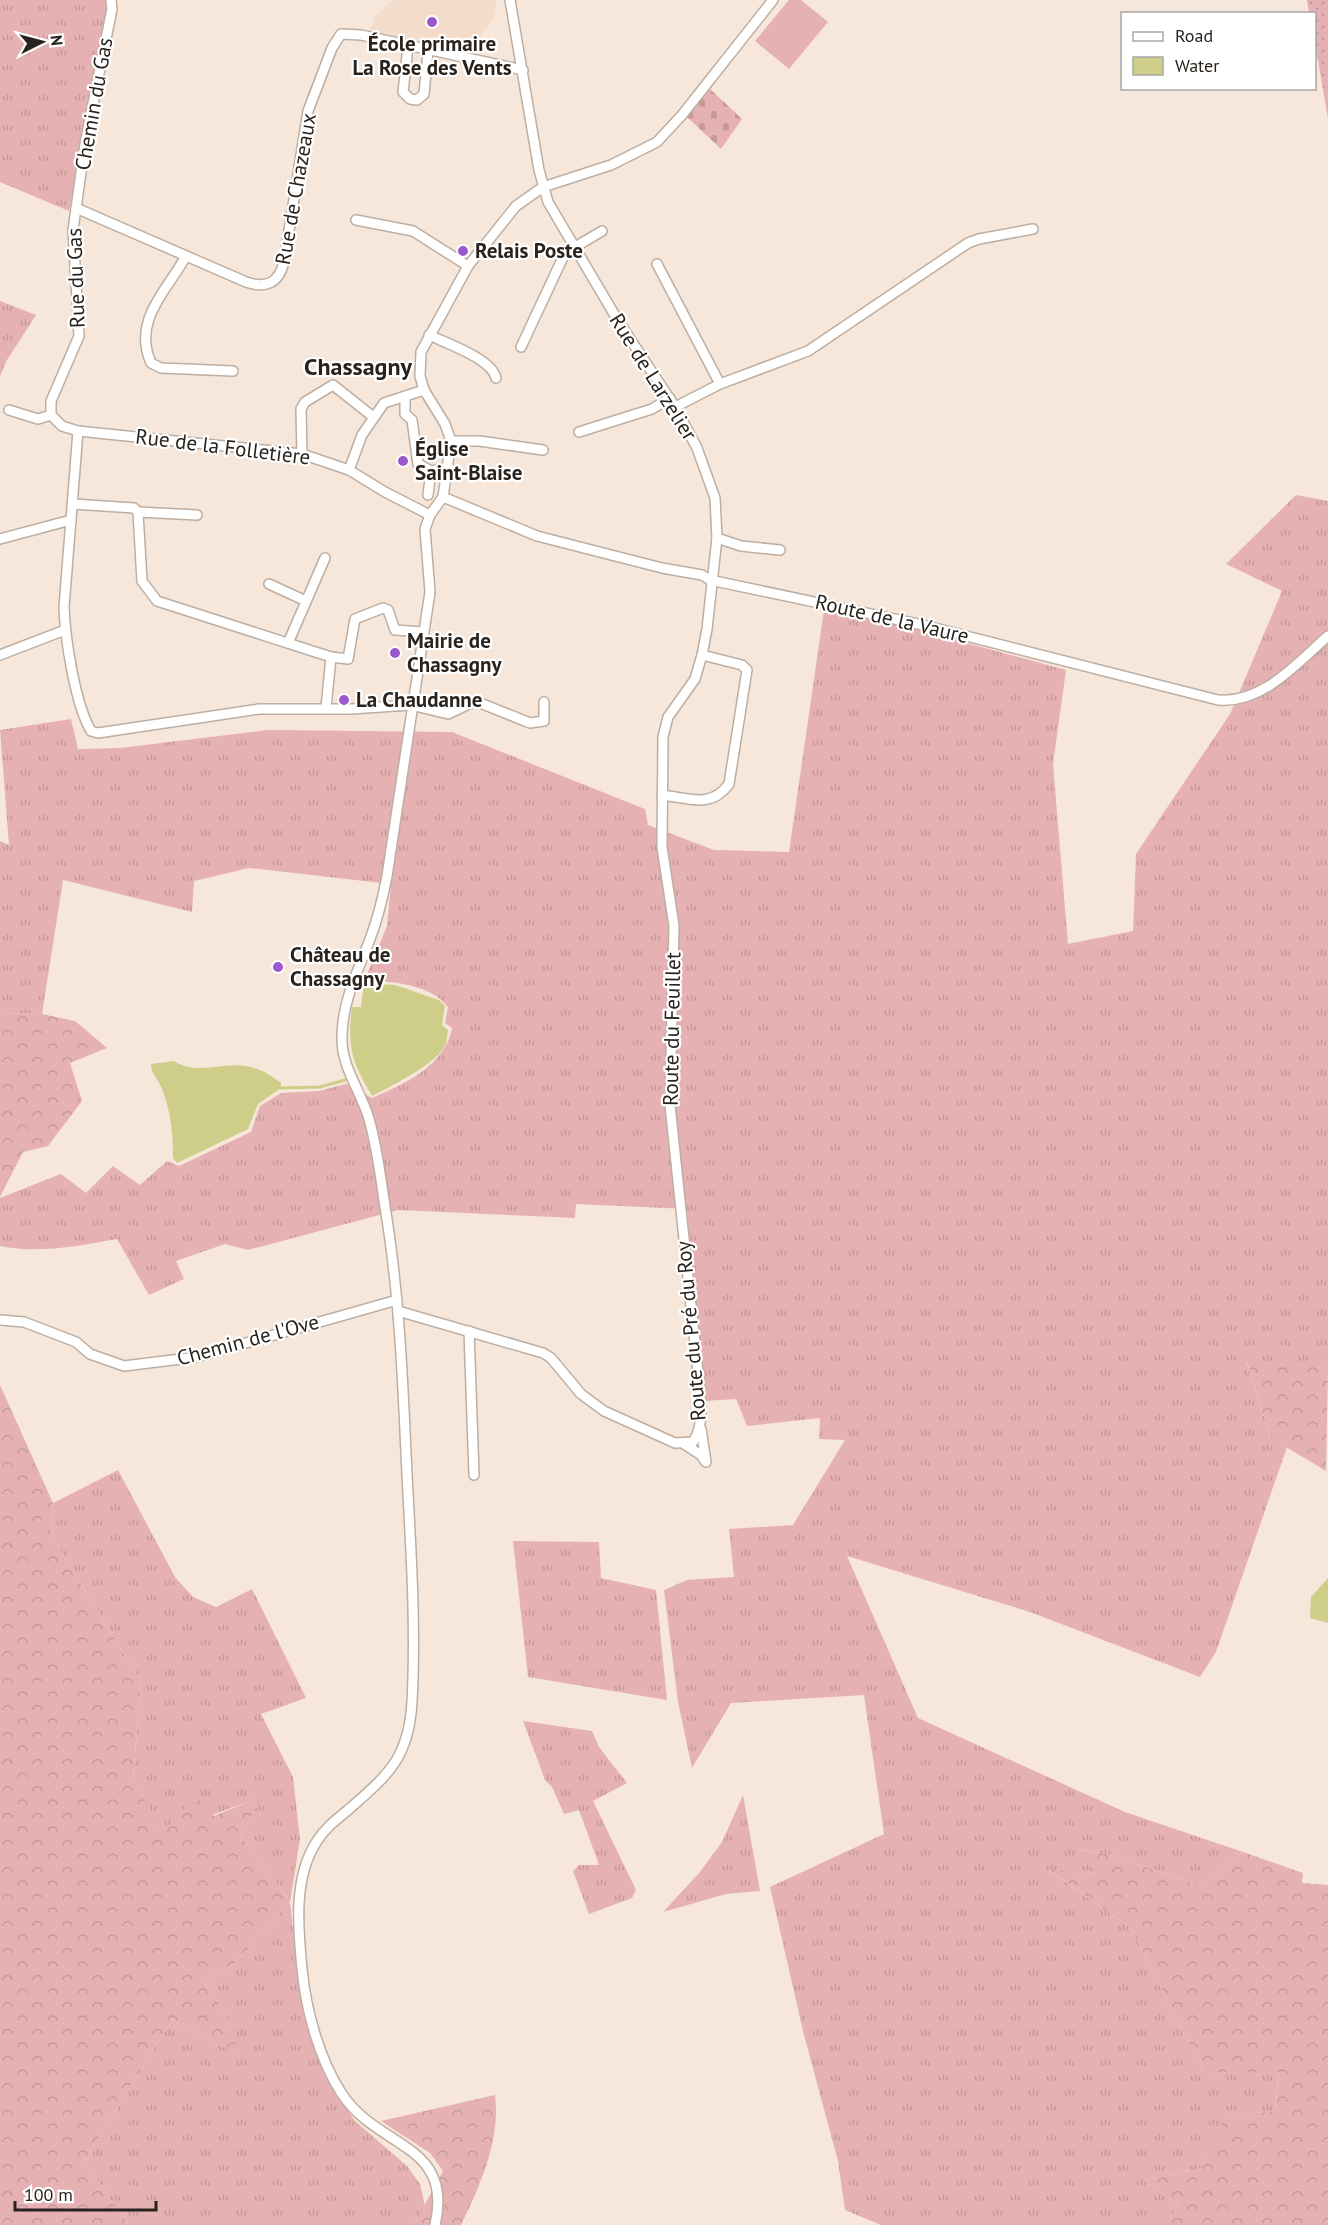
<svg xmlns="http://www.w3.org/2000/svg" width="1328" height="2225" viewBox="0 0 1328 2225" font-family="'PT Sans',sans-serif">
<style>
.built{fill:#f3ddca}
.grass{fill:url(#grass-tufts)}
.forest{fill:url(#forest-crowns)}
.cemetery{fill:url(#cemetery-stones)}
.park{fill:url(#park-dots)}
.garden{fill:#e6b1b2}
.water{fill:#cece89}
.lines{fill:none;stroke-linecap:round;stroke-linejoin:round}
.stream{stroke:#cece89;stroke-width:3}
.minor-casing{stroke:#bdaea1;stroke-width:12}
.minor{stroke:#fff;stroke-width:9}
.poi-dot{fill:#9c57cc;stroke:#fff;stroke-width:2}
.labels{text-anchor:middle;stroke-width:4.5;stroke-linejoin:round;paint-order:stroke}
.poi-label{font-size:21px;font-weight:bold;fill:#29231e;stroke:#fff;text-anchor:start}
.street-label{font-size:21px;fill:#29231e;stroke:#fff}
.quarter-label{font-size:24px;font-weight:bold;fill:#29231e;stroke:#fff}
</style>
<defs>
<pattern id="grass-tufts" width="24" height="20" patternUnits="userSpaceOnUse" patternTransform="scale(1.5)"><rect width="24" height="20" fill="#e6b1b2"/><path d="M3 7l-1-3M5 7V3M7 7l1-3M15 17l-1-3M17 17v-4M19 17l1-3" fill="none" stroke="#c59899"/></pattern>
<pattern id="forest-crowns" width="20" height="18" patternUnits="userSpaceOnUse" patternTransform="scale(1.5)"><rect width="20" height="18" fill="#e6b1b2"/><path d="M2 6a3 3 0 1 1 6 0M12 15a3 3 0 1 1 6 0" fill="none" stroke="#c59899"/></pattern>
<pattern id="cemetery-stones" width="16" height="16" patternUnits="userSpaceOnUse" patternTransform="scale(1.5)"><rect width="16" height="16" fill="#e6b1b2"/><path d="M2 7V4a2 2 0 0 1 4 0v3zM10 15v-3a2 2 0 0 1 4 0v3z" fill="#c59899"/></pattern>
<pattern id="park-dots" width="8" height="8" patternUnits="userSpaceOnUse" patternTransform="scale(1.5)"><rect width="8" height="8" fill="#e6b1b2"/><path d="M2 2h.1M6 6h.1" fill="none" stroke="#c59899" stroke-width="1.8" stroke-linecap="round"/></pattern>
</defs>
<rect width="100%" height="100%" fill="#f7e7da"/>
<polygon class="built" points="393,0 496,0 495,12 488,27 477,40 459,46 424,44 370,32 375,16"/>
<g class="grass">
<polygon points="0,0 107,0 109,10 69,211 0,182"/>
<polygon points="0,301 36,315 7,360 0,376"/>
<path d="M1296,495L1328,501V1367L1247,1363L1271,1438L1287,1447L1216,1652L1200,1677L1030,1612L847,1556L918,1718L1125,1812L1243,1852L1202,1886L1111,1855L1078,1849L1097,1874L1048,1870L1130,1927L1204,2073L1279,2071L1275,2111L1226,2116L1202,2168L1145,2181L1178,2205L1167,2225H881L845,2210L838,2161L804,2035L770,1887L884,1834L864,1695L731,1703L692,1768L678,1702L664,1590L687,1580L734,1577L729,1529L793,1525L845,1440L819,1439L820,1418L747,1426L736,1399L704,1401L687,1209L576,1204L575,1218L398,1210L248,1250L225,1244L176,1261L184,1279L149,1295L117,1239C78,1246 39,1254 0,1246V1198L61,1174L86,1193L113,1166L140,1185L167,1161L179,1166L251,1132L260,1106L281,1093L319,1091L346,1084L372,1098C404,1084 445,1066 452,1028L445,1023L448,1007C431,984 391,982 365,979L387,926L391,884L249,868L194,881L192,912L63,880L42,1014L0,1013V841L9,845L0,730L71,719L78,749L120,748L268,730L452,732L645,809L648,825L714,850L789,852L824,610L894,623L1066,670L1053,764L1068,944L1133,931L1136,854L1230,714L1282,591L1226,564Z"/>
<polygon points="118,1470 175,1577 193,1597 216,1607 252,1589 306,1698 261,1714 293,1777 300,1839 290,1902 300,1997 324,2075 355,2121 407,2166 420,2184 425,2206 414,2225 129,2225 84,2162 172,2020 238,2054 226,2014 203,1981 231,1967 290,1902 241,1836 261,1797 161,1834 133,1778 141,1682 51,1535 53,1503"/>
<polygon points="513,1541 599,1542 601,1578 656,1590 667,1700 528,1677"/>
<polygon points="523,1721 592,1731 599,1747 627,1783 593,1801 636,1890 632,1898 589,1914 573,1871 579,1865 599,1865 579,1810 564,1814 552,1787 545,1780"/>
<polygon points="743,1795 760,1891 726,1894 663,1912 700,1872 722,1842"/>
</g>
<g class="forest">
<polygon points="0,1013 42,1014 75,1021 107,1048 70,1063 82,1101 48,1146 23,1152 0,1197"/>
<polygon points="1247,1362 1328,1367 1326,1471 1271,1438"/>
<polygon points="0,1385 53,1503 51,1535 141,1682 133,1778 161,1833 196,1797 214,1816 262,1796 241,1836 290,1902 231,1967 203,1981 226,2014 239,2055 172,2020 84,2162 129,2225 0,2225"/>
<polygon points="1077,1849 1111,1855 1202,1886 1243,1852 1303,1873 1302,1883 1328,1885 1328,2225 1167,2225 1178,2205 1145,2181 1202,2168 1225,2116 1275,2111 1279,2072 1204,2073 1130,1927 1047,1869 1096,1874"/>
<path d="M495,2095C501,2139 480,2186 461,2225H414L443,2171L430,2153L381,2121Z"/>
</g>
<polygon class="cemetery" points="709,88 742,119 721,149 687,117"/>
<polygon class="park" points="1307,0 1328,0 1328,119 1315,43 1314,14 1309,13"/>
<polygon class="garden" points="789,0 801,0 828,22 789,69 755,41"/>
<g class="water">
<path d="M364,983L395,985L439,1000L445,1006L442,1025L448,1030C447,1034 447,1040 446,1044C438,1063 390,1087 372,1096C352,1062 347,1047 352,1007H361Z"/>
<path d="M174,1061C209,1082 236,1046 281,1083V1088L258,1104L248,1129L177,1163L173,1158C173,1134 171,1112 162,1089C159,1080 151,1074 151,1064Z"/>
<polygon points="1328,1578 1328,1623 1310,1618 1311,1597"/>
</g>
<g class="lines">
<polyline class="stream" points="281,1088 320,1087 345,1080"/>
<g class="minor-casing">
<g id="minor">
<polyline points="408,47 403,92 410,99 417,100 424,94 428,51"/>
<path d="M76,208L246,282C266,289 279,283 284,262L308,111L332,48L341,34L361,35L523,70"/>
<polyline points="356,220 413,231 468,266"/>
<path d="M186,256C167,291 132,320 151,363L161,368L233,371"/>
<polyline points="657,264 720,384 675,407"/>
<path d="M429,335C448,344 492,359 496,378"/>
<polyline points="521,347 565,253 602,231"/>
<polyline points="720,384 808,351 968,243 979,239 1033,229"/>
<polyline points="405,396 405,414 412,420 418,464 431,471"/>
<polyline points="9,410 38,419 51,415 62,426 78,431 302,454 349,470 385,492 430,515"/>
<polyline points="51,415 51,401 79,336 73,230 85,144 112,9 111,0"/>
<path d="M78,431L64,607C65,638 75,704 91,731L98,733L259,709H351L411,705L448,714L475,701L530,723L544,721V702"/>
<polyline points="579,432 652,409 670,398"/>
<polyline points="451,441 479,441 543,450"/>
<polyline points="302,454 301,409 305,402 333,385 372,416"/>
<polyline points="349,470 362,435 384,403 424,390"/>
<polyline points="428,495 431,471 449,467"/>
<path d="M443,497L537,536L662,568L702,575L710,580L923,625L1218,700C1263,704 1297,663 1328,636"/>
<polyline points="73,504 134,508 138,512 142,581 157,601 331,657 326,708"/>
<polyline points="138,512 197,515"/>
<polyline points="717,538 741,546 780,550"/>
<polyline points="0,539 71,520"/>
<polyline points="269,584 306,601"/>
<polyline points="288,643 325,558"/>
<polyline points="0,655 65,630"/>
<polyline points="331,657 348,659 355,619 383,608 388,610 395,630 423,632"/>
<path d="M662,795C689,798 711,809 729,784L747,670L742,665L702,655"/>
<path d="M398,1311L543,1353L551,1358L581,1394L604,1411L675,1443L693,1442C705,1424 700,1402 699,1382L670,1105L674,926L662,847L663,737L668,717L695,679L702,655L707,629L717,538L715,498L697,448L675,407L617,319L548,202L539,170L510,0"/>
<polyline points="0,1320 24,1322 76,1342 90,1354 124,1366 197,1357 397,1300"/>
<polyline points="469,1331 474,1475"/>
<polyline points="701,1429 706,1462"/>
<polyline points="684,1444 701,1455 705,1461"/>
<path d="M435,2225C454,2143 378,2149 342,2094C319,2059 306,2010 302,1969C298,1928 293,1877 317,1841C325,1828 337,1819 348,1810C388,1775 409,1758 412,1702C416,1627 411,1550 407,1475C403,1387 400,1300 386,1213C381,1182 378,1150 369,1119C361,1091 341,1067 342,1037C342,1002 358,971 370,939C378,918 383,897 387,876L430,592L425,529L430,515L443,497L451,441L445,424L424,390L420,376L421,352L468,266L516,206L543,187L611,165L657,142L682,115L773,0"/>
</g>
</g>
<use href="#minor" class="minor"/>
</g>
<g class="poi-dot">
<circle cx="432" cy="22" r="6"/>
<circle cx="463" cy="251" r="6"/>
<circle cx="403" cy="461" r="6"/>
<circle cx="395" cy="653" r="6"/>
<circle cx="344" cy="700" r="6"/>
<circle cx="278" cy="967" r="6"/>
</g>
<g class="labels">
<g class="poi-label">
<text x="432" y="51" text-anchor="middle">École primaire<tspan x="432" dy="24">La Rose des Vents</tspan></text>
<text x="475" y="258">Relais Poste</text>
<text x="415" y="456">Église<tspan x="415" dy="24">Saint-Blaise</tspan></text>
<text x="407" y="648">Mairie de<tspan x="407" dy="24">Chassagny</tspan></text>
<text x="356" y="707">La Chaudanne</text>
<text x="290" y="962">Château de<tspan x="290" dy="24">Chassagny</tspan></text>
</g>
<g class="street-label">
<text transform="translate(94 104) rotate(-80)" y="7">Chemin du Gas</text>
<text transform="translate(296 189) rotate(-80)" y="7">Rue de Chazeaux</text>
<text transform="translate(76 278) rotate(-92)" y="7">Rue du Gas</text>
<text transform="translate(653 377) rotate(58)" y="7">Rue de Larzelier</text>
<text transform="translate(223 447) rotate(7)" y="7">Rue de la Folletière</text>
<text transform="translate(892 619) rotate(13)" y="7">Route de la Vaure</text>
<text transform="translate(672 1029) rotate(-89)" y="7">Route du Feuillet</text>
<text transform="translate(691 1331) rotate(-95)" y="7">Route du Pré du Roy</text>
<text transform="translate(248 1340) rotate(-15)" y="7">Chemin de l'Ove</text>
</g>
<g class="quarter-label">
<text x="358" y="375">Chassagny</text>
</g>
</g>
<rect x="1121" y="12" width="195" height="78" fill="#ffffff" stroke="#a9a7a5" stroke-width="1.5"/>
<rect x="1133" y="32" width="30" height="9" fill="#ffffff" stroke="#a9a7a5" stroke-width="1.5"/>
<text x="1175" y="42" font-size="18" fill="#29231e">Road</text>
<rect x="1133" y="57" width="30" height="18" fill="#cece89" stroke="#a9a7a5" stroke-width="1.5"/>
<text x="1175" y="72" font-size="18" fill="#29231e">Water</text>
<g transform="translate(42 42) rotate(84)" stroke="#ffffff" stroke-width="4.5" paint-order="stroke">
<path d="M0-4.5L10 22L0 15L-10 22Z" fill="#29231e"/>
<text y="-9" font-size="16" font-weight="bold" text-anchor="middle" fill="#29231e">N</text>
</g>
<path d="M15 2201v9h141v-9" fill="none" stroke="#29231e" stroke-width="3"/>
<text x="24" y="2201" font-size="18" fill="#29231e" stroke="#ffffff" stroke-width="4.5" paint-order="stroke">100 m</text>
</svg>
